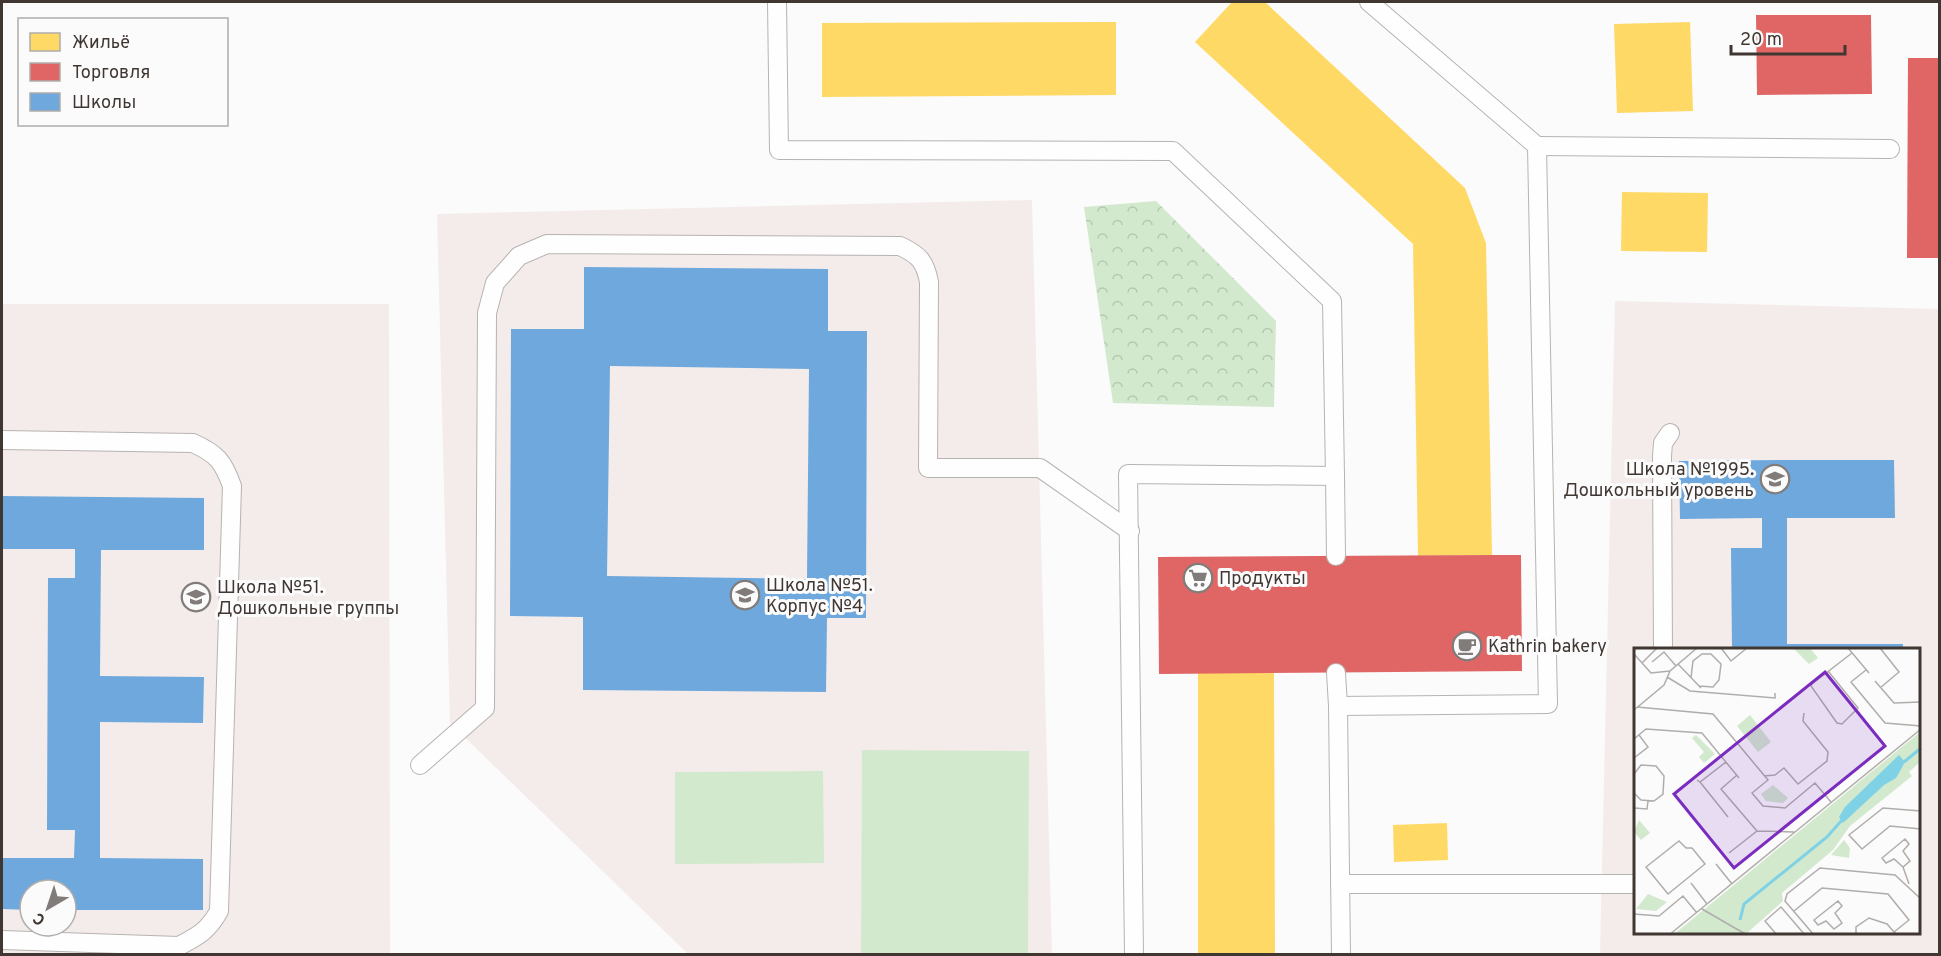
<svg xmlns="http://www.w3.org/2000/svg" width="1941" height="956" viewBox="0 0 1941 956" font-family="Overpass,sans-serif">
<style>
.built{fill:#f4ecea;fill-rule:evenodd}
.green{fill:#d2e9ce}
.park{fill:url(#park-crowns)}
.homes{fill:#ffd966}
.shops{fill:#e06666}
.schools{fill:#6fa8dc;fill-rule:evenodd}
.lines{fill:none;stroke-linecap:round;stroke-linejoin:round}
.service-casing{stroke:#b7b3b1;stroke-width:20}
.service{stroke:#fefefe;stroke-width:18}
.labels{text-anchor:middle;stroke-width:6;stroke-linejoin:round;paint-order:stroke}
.poi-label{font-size:18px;fill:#403733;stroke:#fbfbfb;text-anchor:start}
.inset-river{fill:none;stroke:#7fd1e6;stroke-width:3}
.inset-road{fill:none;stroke:#b0adab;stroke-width:1.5}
.view{fill:#7b2cbf;fill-opacity:0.15;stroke:#7b2cbf;stroke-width:3}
.inset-edge{fill:none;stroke:#403733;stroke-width:3}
</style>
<defs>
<pattern id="park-crowns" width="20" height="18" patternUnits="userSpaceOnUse" patternTransform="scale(1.5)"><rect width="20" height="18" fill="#d2e9ce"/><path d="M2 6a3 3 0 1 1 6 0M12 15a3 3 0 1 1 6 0" fill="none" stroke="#b5c8b1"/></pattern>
</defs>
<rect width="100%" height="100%" fill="#fbfbfb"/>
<g class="built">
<polygon points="1032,200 1052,954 688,954 450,723 437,214"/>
<path d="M1615,301L1939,309V954H1600ZM1635,650H1918V934H1635Z"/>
<path d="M2,304H389L390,954H2ZM30,890H66V926H30Z"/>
</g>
<g class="green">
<polygon points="862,750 1029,751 1028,954 861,954"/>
<polygon points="823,771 824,863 675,864 675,772"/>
</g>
<polygon class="park" points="1156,201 1276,321 1274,407 1113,403 1084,207"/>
<g class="homes">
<polygon points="1232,2 1265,2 1465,188 1486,243 1492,555 1418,556 1413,244 1195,42"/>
<polygon points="1116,22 1116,95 822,97 822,23"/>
<polygon points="1690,22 1693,111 1617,113 1614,24"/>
<polygon points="1622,192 1708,193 1707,252 1621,251"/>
<polygon points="1198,673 1274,673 1275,954 1198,954"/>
<polygon points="1447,823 1448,860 1394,862 1393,825"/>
</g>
<g class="shops">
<polygon points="1756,15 1871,15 1872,94 1757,95"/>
<polygon points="1908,58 1940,58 1940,258 1907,258"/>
<polygon points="1492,555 1521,555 1522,671 1159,674 1158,557"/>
</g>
<g class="schools">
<path d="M584,267L828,269V331H867L866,618H827L826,692L583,690V617L510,616L511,329H584ZM610,366L809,369L807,579L607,576Z"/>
<polygon points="1787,460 1894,460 1895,518 1787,518 1787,644 1903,644 1903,650 1732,650 1731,548 1762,548 1762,518 1680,519 1679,461"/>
<polygon points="2,496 204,498 204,550 101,550 100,676 204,677 203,723 100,722 100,858 203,859 203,910 66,910 66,890 30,890 30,910 2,909 2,858 74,858 75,830 47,830 48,578 75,578 75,549 2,549"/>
</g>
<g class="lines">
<g class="service-casing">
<g id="service">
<polyline points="777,2 779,150 1173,151 1332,301 1335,476 1128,474 1134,954"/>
<polyline points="1537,146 1890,149"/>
<path d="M2,440L193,443C217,454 223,461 232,486L219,911C208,931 198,936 179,946L2,940"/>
<polyline points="1335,476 1336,556"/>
<polyline points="1663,650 1662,456 1663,443 1670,433"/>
<polyline points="1336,673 1338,706 1341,954"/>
<polyline points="1338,706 1548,704 1537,146 1369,2"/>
<path d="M420,765L485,708L487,313L495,283L519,256L547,244L900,246C919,255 925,261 929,282L928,468H1040L1130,531"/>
<polyline points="1340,884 1635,884"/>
</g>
</g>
<use href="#service" class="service"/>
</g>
<defs>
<g id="school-ring" transform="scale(1.5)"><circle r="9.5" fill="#fbfbfb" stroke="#817c79" stroke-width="1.5"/><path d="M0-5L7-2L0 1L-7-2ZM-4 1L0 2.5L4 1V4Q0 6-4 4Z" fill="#817c79"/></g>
<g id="supermarket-ring" transform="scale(1.5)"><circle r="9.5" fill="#fbfbfb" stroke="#817c79" stroke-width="1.5"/><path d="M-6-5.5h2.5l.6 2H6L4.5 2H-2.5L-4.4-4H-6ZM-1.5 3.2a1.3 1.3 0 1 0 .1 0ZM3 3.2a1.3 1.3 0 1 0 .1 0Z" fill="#817c79"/></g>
<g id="cafe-ring" transform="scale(1.5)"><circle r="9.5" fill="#fbfbfb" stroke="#817c79" stroke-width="1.5"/><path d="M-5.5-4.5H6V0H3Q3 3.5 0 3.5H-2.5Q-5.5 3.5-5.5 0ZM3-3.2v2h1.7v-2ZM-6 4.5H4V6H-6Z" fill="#817c79"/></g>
</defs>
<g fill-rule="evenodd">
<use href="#school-ring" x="1775" y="479"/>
<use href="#supermarket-ring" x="1198" y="578"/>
<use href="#school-ring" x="745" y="595"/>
<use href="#school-ring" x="196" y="597"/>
<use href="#cafe-ring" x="1467" y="646"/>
</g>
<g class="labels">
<g class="poi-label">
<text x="1754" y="475" text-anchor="end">Школа №1995.<tspan x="1754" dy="21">Дошкольный уровень</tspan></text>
<text x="1219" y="584">Продукты</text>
<text x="766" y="591">Школа №51.<tspan x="766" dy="21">Корпус №4</tspan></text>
<text x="217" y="593">Школа №51.<tspan x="217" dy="21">Дошкольные группы</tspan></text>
<text x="1488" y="652">Kathrin bakery</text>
</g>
</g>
<g transform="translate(1634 648)">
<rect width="286" height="286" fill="#fbfbfb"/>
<path d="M159,0H176L184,10L175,16ZM116,67L137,94L124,104L103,78ZM5,172L16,185L7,192L0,184Z" fill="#d2e9ce"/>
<path d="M286,84V114L275,124L278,128L216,178L199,202L148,245L149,253L112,286L39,287ZM62,87L81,106L70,115L65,109L70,104L58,90ZM139,137L154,150L149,155L132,153L127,146ZM210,192L216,200L215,210L197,207ZM14,246L33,254L22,263L2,261Z" fill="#d2e9ce"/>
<path d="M265,107L271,114L262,130L250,137L209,175L205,169L211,159Z" fill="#7fd1e6"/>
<path class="inset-river" d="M270,114L287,100M106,272L110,256L193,189L208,172"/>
<path class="inset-road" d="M87,0L97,13L113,0M214,0L235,25M246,0L265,24L246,40M0,6L17,25L36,23M18,14L30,4L42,18M8,15L23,0M44,16L67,40M232,22L217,34L251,75L287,78M194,23L224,60L208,76L203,75L177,38L178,36L218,5M33,29L56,43L141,50V45M57,30L59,13L68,6H77L87,16L85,32L79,39L65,38M241,33L260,55L287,54M3,59L79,66L134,132L118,145L129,158L151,160L181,135L197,154M0,62L30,37L36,23L63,0M0,91L12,81L68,85L105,130M0,110L14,99L5,87M0,126L7,117L22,118L30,128L29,146L20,153L7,152L0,145M103,127L87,141L123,183L160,184M130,128L141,127L150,120L164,136L193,113L194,104L169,73L170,65M63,132L66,134L92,114M66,134L94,169M0,160L13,161L14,153M287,163L249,160L215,187L228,201L256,178L287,181M271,191L275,196L269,203L276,213L269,219L260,211L252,215L248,210ZM45,193L52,200H58L71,216L34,246L12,219ZM95,205L123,183M82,216L98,236M269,219L275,236M57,235L73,256M204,253L208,258L201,265L208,275L200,281L192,273L184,277L180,272ZM68,261L113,287M160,263L188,240L254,246L275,272L260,284L263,287M0,266L25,268L49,248L63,265M35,287L287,81M143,287L131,273L147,259L171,287M180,287L151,253L153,246L186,220L261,227L287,251M222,287V279L235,270L253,276L260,284"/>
<path class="view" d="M191,24L251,98L100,220L40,146Z"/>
<rect width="286" height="286" class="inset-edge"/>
</g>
<rect width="1941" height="956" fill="none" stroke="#403733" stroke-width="6"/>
<rect x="18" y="18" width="210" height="108" fill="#fbfbfb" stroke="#b0adab" stroke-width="1.5"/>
<rect x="30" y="33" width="30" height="18" fill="#ffd966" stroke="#b0adab" stroke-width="1.5"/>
<text x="72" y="48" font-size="18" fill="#403733">Жильё</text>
<rect x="30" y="63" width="30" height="18" fill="#e06666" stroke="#b0adab" stroke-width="1.5"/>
<text x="72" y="78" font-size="18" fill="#403733">Торговля</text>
<rect x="30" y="93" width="30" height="18" fill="#6fa8dc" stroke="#b0adab" stroke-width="1.5"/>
<text x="72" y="108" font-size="18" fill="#403733">Школы</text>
<g transform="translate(48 908) rotate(219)"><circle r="28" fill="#fbfbfb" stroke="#b0adab" stroke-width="1.5"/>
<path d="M0-4.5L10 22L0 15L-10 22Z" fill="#817c79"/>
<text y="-9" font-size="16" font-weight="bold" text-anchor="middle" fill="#403733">С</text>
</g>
<path d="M1731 45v9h114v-9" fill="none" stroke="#403733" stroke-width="3"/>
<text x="1740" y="45" font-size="18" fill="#403733" stroke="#fbfbfb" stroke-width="4.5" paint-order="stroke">20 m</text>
</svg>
